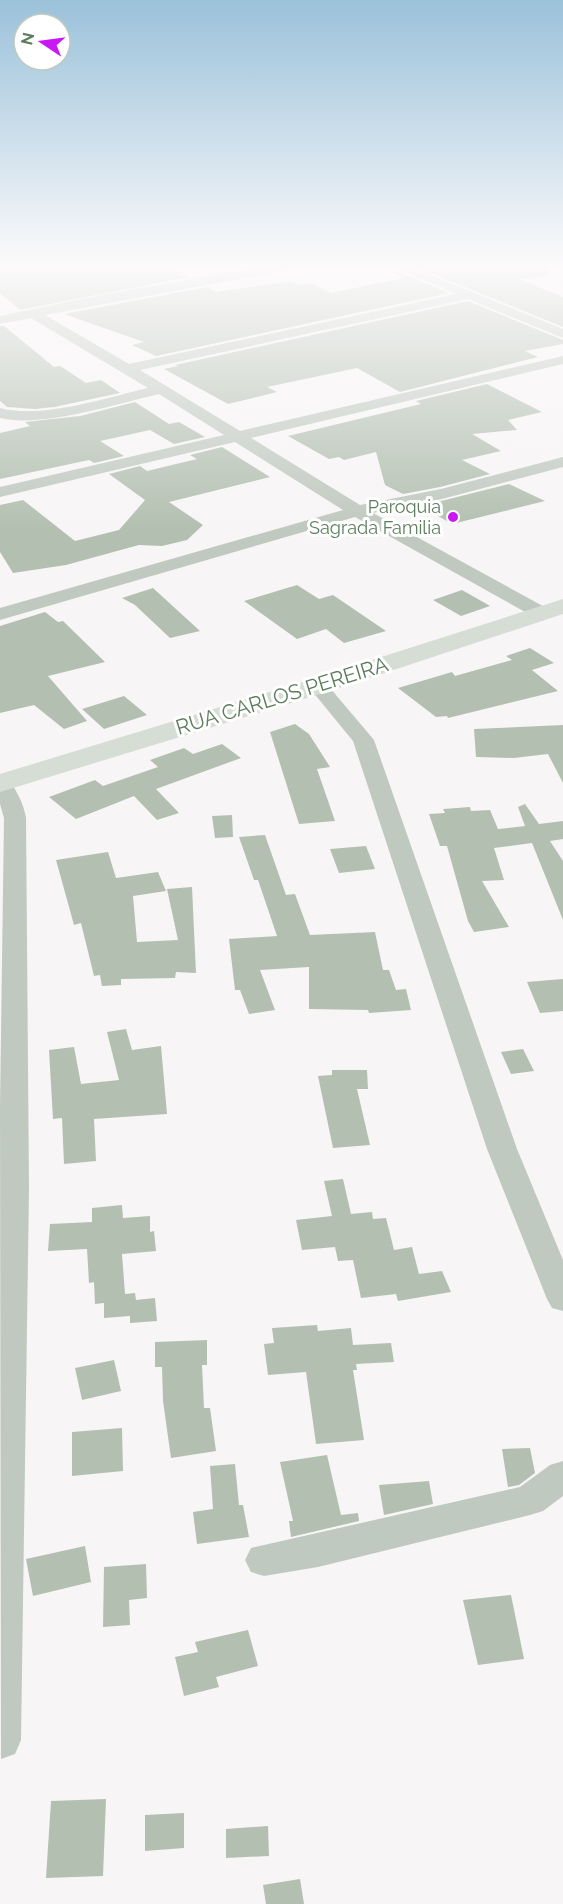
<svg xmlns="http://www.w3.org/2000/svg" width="563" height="1904" viewBox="0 0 563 1904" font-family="Raleway,sans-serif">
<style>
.building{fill:#b3c0b1}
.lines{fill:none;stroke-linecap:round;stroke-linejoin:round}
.street{fill:#c0c9c0;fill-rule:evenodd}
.secondary{fill:#d5ddd5;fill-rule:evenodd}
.poi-dot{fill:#ca18f5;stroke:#fff;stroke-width:2}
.labels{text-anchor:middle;stroke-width:6;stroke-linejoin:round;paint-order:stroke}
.far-poi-label{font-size:18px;fill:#5c7d5c;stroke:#fff;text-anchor:end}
.street-label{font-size:21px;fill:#5c7d5c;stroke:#fff}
</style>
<rect width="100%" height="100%" fill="#f8f5f6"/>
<g class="building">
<polygon points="0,263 158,263 188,277 20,310 0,293"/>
<polygon points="437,263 548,263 548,276 519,279 563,297 563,327 416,267"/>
<polygon points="397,271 449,293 156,356 132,345 144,342 64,314 207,287 216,292 292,281 299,285 310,283 331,293 404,278 390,272"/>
<polygon points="468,301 563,340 563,344 525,351 538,357 400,392 357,368 267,387 277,392 228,404 164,369 178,366 175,365"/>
<polygon points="0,326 4,326 54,367 60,366 86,383 101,380 120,393 54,407 35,409 7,407 0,401"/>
<polygon points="487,384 542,412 508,420 517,430 472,434 501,451 462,460 490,474 440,487 403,494 385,485 376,452 344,460 339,457 329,459 288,436 421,404 416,401"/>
<polygon points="135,402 169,424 179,422 205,437 174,444 150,430 100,441 124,456 94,463 89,460 0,479 0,433 30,426 25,422 80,416"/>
<polygon points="222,447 270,477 169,502 203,525 187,540 162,546 139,545 66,565 13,573 0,552 0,505 23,500 75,541 119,530 145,500 109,474 140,466 147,471 197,459 190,455"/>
<polygon points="509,484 545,501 452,524 421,506"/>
<polygon points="297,585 319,599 333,595 386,631 344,643 326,629 297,639 244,601"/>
<polygon points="153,588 200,631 170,638 135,605 122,598"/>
<polygon points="462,590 490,606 461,616 433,600"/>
<polygon points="45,612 58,622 63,621 105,662 48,676 87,721 64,729 34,705 0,713 0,626"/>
<polygon points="530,648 554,663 532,670 558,691 448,718 447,716 436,717 398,688 452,672 455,676 512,660 506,656"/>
<polygon points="124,696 147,715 104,729 82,709"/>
<polygon points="295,724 309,734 330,767 317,769 335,821 299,824 270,732"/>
<polygon points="563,725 563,783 548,754 514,758 476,757 474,729"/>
<polygon points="222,744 241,758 156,789 179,813 157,820 134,796 76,819 49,797 95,780 103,786 158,767 150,760 184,748 193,754"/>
<polygon points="525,804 539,824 563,821 563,839 550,841 563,861 563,920 532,843 494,848 504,880 482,881 509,927 474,932 468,921 447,846 440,846 429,814 445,813 443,809 470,807 471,811 490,810 498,829 525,826 518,807"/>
<polygon points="232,815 233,837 215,838 212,816"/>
<polygon points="265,835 286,895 295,894 310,935 375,932 383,970 389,970 396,990 406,989 411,1010 369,1013 368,1010 309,1009 309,967 260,970 275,1010 249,1014 240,990 235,990 229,939 277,936 258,880 254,880 239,837"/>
<polygon points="366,846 375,869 339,873 330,849"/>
<polygon points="108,852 116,878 158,872 166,891 133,896 137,942 178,940 167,889 192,887 196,973 176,972 175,978 121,979 121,985 102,986 100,975 94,976 81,923 74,925 56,860"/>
<polygon points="563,979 563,1011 540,1013 527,982"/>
<polygon points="126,1029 132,1050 161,1046 167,1114 94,1119 96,1161 64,1164 62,1118 53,1119 49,1050 74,1047 81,1084 119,1080 107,1032"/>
<polygon points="523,1049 534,1071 511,1074 501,1052"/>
<polygon points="332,1070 367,1070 368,1089 357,1089 370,1145 333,1148 318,1076 332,1075"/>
<polygon points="343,1179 351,1214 372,1212 373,1219 386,1218 394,1250 412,1247 419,1274 442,1271 451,1292 398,1301 396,1294 361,1298 353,1260 338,1261 335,1247 302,1250 296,1220 332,1216 324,1181"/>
<polygon points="122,1205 123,1218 150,1216 150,1232 154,1231 156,1251 122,1254 125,1294 135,1293 136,1300 155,1298 157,1321 130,1323 130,1316 104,1318 104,1303 95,1304 94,1282 89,1283 87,1249 48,1251 50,1224 92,1222 92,1208"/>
<polygon points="317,1325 318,1331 351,1328 353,1345 391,1343 394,1362 356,1364 357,1370 353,1370 364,1440 316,1444 306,1372 268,1375 264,1344 274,1343 272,1328"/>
<polygon points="207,1340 207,1365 202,1365 204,1408 210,1408 216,1451 171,1458 163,1401 162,1367 155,1367 155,1342"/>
<polygon points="114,1360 121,1391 82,1400 75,1368"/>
<polygon points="122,1428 123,1471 72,1476 72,1432"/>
<polygon points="530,1448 535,1473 519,1485 508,1487 502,1449"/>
<polygon points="327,1455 341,1515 358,1513 359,1521 291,1537 289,1521 293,1521 280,1462"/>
<polygon points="235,1464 239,1505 243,1505 249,1537 197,1544 193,1512 213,1509 210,1466"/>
<polygon points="429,1481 433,1504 384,1515 379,1485"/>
<polygon points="85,1546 91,1582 33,1596 26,1559"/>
<polygon points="146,1564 147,1598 129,1600 130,1625 103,1627 104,1567"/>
<polygon points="511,1595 524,1659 478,1665 463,1600"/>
<polygon points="248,1630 258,1666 216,1677 219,1687 184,1696 175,1657 198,1652 195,1642"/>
<polygon points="106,1799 103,1876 46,1878 51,1801"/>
<polygon points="184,1813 184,1848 145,1851 145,1815"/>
<polygon points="268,1826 269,1856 226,1858 226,1829"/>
<polygon points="300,1879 304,1904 266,1904 263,1885"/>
</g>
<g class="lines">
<g class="street">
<path d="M285,263H311L305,267L45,315L129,364L456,294L385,263H401L563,329V338L468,299L140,370L240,431L563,356V364L251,438L360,505L441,489L563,457V467L442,499L373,513L550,610L553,614L550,618H536L355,517L0,620V608L343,510L235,442L0,497V487L224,435L159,394C116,404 42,428 0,418V408C43,419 105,398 148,388L31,318L0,324V316L100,295Z"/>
<polygon points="318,680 325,682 374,740 517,1149 563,1260 563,1311 552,1308 547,1299 487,1149 353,741 308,686 311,682"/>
<path d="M0,776L8,778C16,790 24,804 26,818L29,1189L21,1740L15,1754L1,1759L0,1106L4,818L0,804Z"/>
<polygon points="563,1461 563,1496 543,1511 530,1515 318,1567 264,1576 251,1572 245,1560 251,1548 520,1487 550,1465"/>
</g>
<polygon class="secondary" points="563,599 563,614 327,692 0,792 0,774 309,680"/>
</g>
<linearGradient id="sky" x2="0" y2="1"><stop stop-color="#9bc1da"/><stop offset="0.5" stop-color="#fcfafb"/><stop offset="1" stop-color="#fcfafb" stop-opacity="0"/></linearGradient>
<rect width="563" height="529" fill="url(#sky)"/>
<circle class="poi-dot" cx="453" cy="517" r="6"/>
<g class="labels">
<g class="far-poi-label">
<text x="441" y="513">Paroquia<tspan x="441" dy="21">Sagrada Familia</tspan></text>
</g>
<g class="street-label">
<text transform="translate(282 696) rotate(-17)" y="7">RUA CARLOS PEREIRA</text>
</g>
</g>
<g transform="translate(42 42) rotate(283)"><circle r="28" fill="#ffffff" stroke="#becbbe" stroke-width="1.5"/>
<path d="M0-4.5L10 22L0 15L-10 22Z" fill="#ca18f5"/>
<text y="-9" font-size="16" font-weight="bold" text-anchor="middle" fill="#5c7d5c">N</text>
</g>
</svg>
